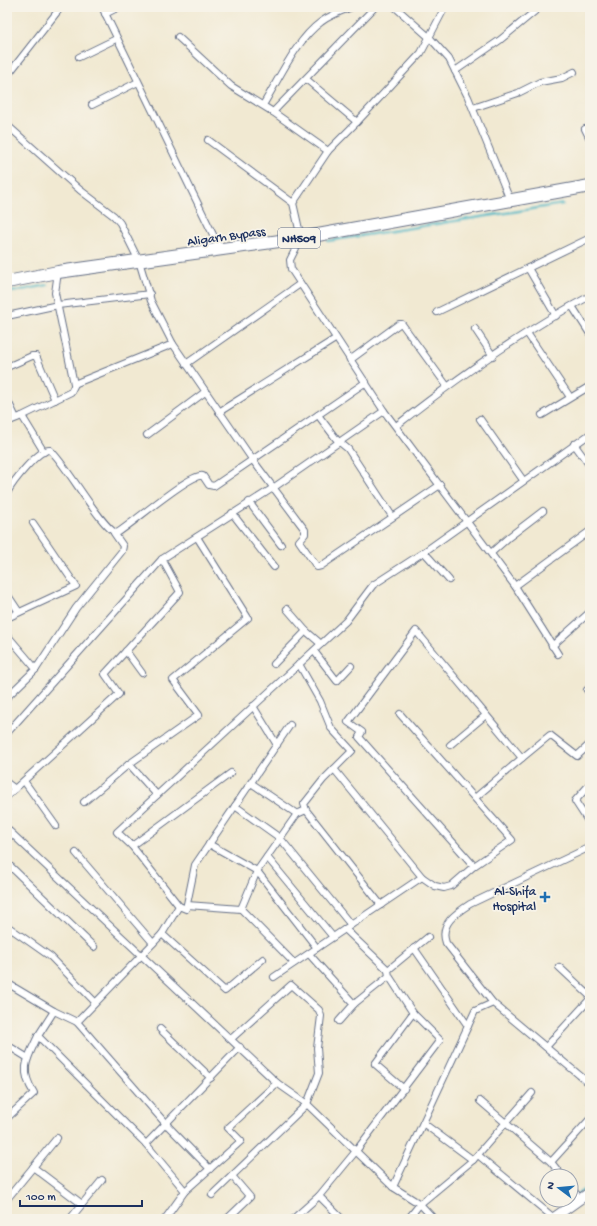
<svg xmlns="http://www.w3.org/2000/svg" width="597" height="1226" viewBox="0 0 597 1226" font-family="'Gochi Hand',sans-serif">
<style>
.lines{fill:none;stroke-linecap:round;stroke-linejoin:round}
.stream{stroke:#48b5c3;stroke-width:2.5}
.street-casing{stroke:#667087;stroke-width:8}
.secondary-casing{stroke:#667087;stroke-width:11}
.highway-casing{stroke:#667087;stroke-width:14}
.street{stroke:#fff;stroke-width:6}
.secondary{stroke:#fff;stroke-width:9}
.highway{stroke:#fff;stroke-width:12}
.poi-dot{fill:#1f6fb2;stroke:#f7f3e8;stroke-width:1.5}
.labels{text-anchor:middle;stroke-width:3.5;stroke-linejoin:round;paint-order:stroke}
.shield{fill:#f7f3e8;stroke:#5d6a87;stroke-width:1}
.shield-label{font-size:12px;font-weight:bold;fill:#1b2f5e}
.street-label{font-size:13px;fill:#1b2f5e;stroke:#f7f3e8}
.poi-label{font-size:13px;fill:#1b2f5e;stroke:#f7f3e8;text-anchor:end}
</style>
<rect width="100%" height="100%" fill="#f7f3e8"/>
<filter id="ink" filterUnits="userSpaceOnUse"><feTurbulence type="fractalNoise" baseFrequency=".025" numOctaves="2"/><feDisplacementMap in="SourceGraphic" scale="8" xChannelSelector="R" yChannelSelector="G"/><feConvolveMatrix kernelMatrix="1 2 1 2 8 2 1 2 1" color-interpolation-filters="sRGB"/></filter>
<filter id="wash" filterUnits="userSpaceOnUse"><feTurbulence type="fractalNoise" baseFrequency=".012" numOctaves="4" result="noise"/><feDisplacementMap in="SourceGraphic" scale="16" xChannelSelector="R" yChannelSelector="G"/><feGaussianBlur stdDeviation="0.9" result="paint"/><feColorMatrix in="noise" values="0 0 0 0 0 0 0 0 0 0 0 0 0 0 0 0 0 1.4 0 .05"/><feComposite in="paint" operator="in"/></filter>
<g filter="url(#wash)">
<rect width="100%" height="100%" fill="#f1e9d2"/>
<g class="lines">
<g class="stream">
<polyline points="328,241 563,204"/>
<polyline points="7,293 48,285"/>
<polyline points="571,1198 590,1186"/>
<polyline points="561,1208 568,1200"/>
</g>
</g>
</g>
<g filter="url(#ink)">
<g class="lines">
<g class="street-casing">
<g id="street">
<polyline points="102,7 221,251"/>
<polyline points="395,7 430,38 449,59 468,97 510,200"/>
<polyline points="105,14 119,7"/>
<polyline points="178,37 231,86 273,112 328,151"/>
<polyline points="79,57 116,39"/>
<polyline points="455,71 500,40 540,7"/>
<polyline points="7,76 61,7"/>
<polyline points="306,79 357,122"/>
<polyline points="92,105 138,82"/>
<path d="M263,105C279,79 296,40 321,22C330,15 341,11 352,7"/>
<polyline points="473,108 518,93 540,82 562,78 574,72"/>
<polyline points="273,112 375,7"/>
<polyline points="7,125 80,190 114,216 120,223 139,261 151,301 173,344 252,459 305,530 305,534 299,541 317,567 321,566 440,485"/>
<polyline points="585,129 590,139"/>
<polyline points="208,140 293,203 301,238 290,260 291,269 384,411 515,586 558,654"/>
<polyline points="293,203 328,151 357,122 421,53 445,7"/>
<polyline points="528,268 556,316"/>
<polyline points="58,272 55,293 74,384 173,344"/>
<polyline points="572,306 590,334"/>
<polyline points="437,312 590,238"/>
<polyline points="7,316 58,305 150,294"/>
<polyline points="475,329 493,356"/>
<polyline points="527,333 570,397"/>
<polyline points="350,360 399,324 402,324 447,386"/>
<polyline points="186,364 300,284"/>
<polyline points="7,367 32,356 36,356 55,400"/>
<polyline points="7,399 16,418"/>
<polyline points="219,412 335,339"/>
<polyline points="318,415 337,440 348,449 392,516"/>
<polyline points="542,415 590,386"/>
<polyline points="22,416 71,392 75,384"/>
<polyline points="480,419 523,480"/>
<polyline points="7,422 22,416 44,452"/>
<path d="M396,426C457,378 521,332 590,296"/>
<polyline points="147,435 205,392"/>
<polyline points="574,444 590,466"/>
<path d="M7,493C12,483 39,448 50,450C65,462 103,531 117,533C131,525 191,472 203,476L209,485L214,486L366,382"/>
<polyline points="249,502 281,545"/>
<polyline points="232,513 274,567"/>
<polyline points="424,552 449,580"/>
<polyline points="491,553 509,537 543,511"/>
<polyline points="515,586 590,531"/>
<polyline points="7,594 19,612"/>
<polyline points="287,609 306,631 321,644"/>
<polyline points="7,618 76,586 33,523"/>
<polyline points="7,635 36,669"/>
<polyline points="552,646 590,612"/>
<polyline points="126,651 142,673"/>
<polyline points="314,651 337,681 351,666"/>
<polyline points="274,664 306,631"/>
<polyline points="587,690 590,693"/>
<polyline points="7,697 36,669 76,608 122,551 123,546 114,533"/>
<polyline points="253,706 277,745"/>
<polyline points="7,733 162,559 273,488 384,411"/>
<polyline points="450,745 486,715"/>
<polyline points="334,769 422,877"/>
<polyline points="24,781 56,826"/>
<polyline points="7,783 15,789"/>
<polyline points="251,783 297,814"/>
<polyline points="590,784 575,801 590,824"/>
<polyline points="157,795 129,764 199,715 173,680 248,618 197,537"/>
<polyline points="7,796 119,694 105,674 180,592 162,559"/>
<polyline points="476,797 522,758"/>
<polyline points="84,802 129,764"/>
<polyline points="235,806 280,838 351,925"/>
<polyline points="306,810 381,905"/>
<polyline points="7,829 277,1083 307,1104 393,1187 420,1204 434,1219"/>
<polyline points="209,844 257,871 317,948"/>
<polyline points="132,846 231,773"/>
<polyline points="76,853 153,943"/>
<polyline points="267,857 333,937"/>
<polyline points="7,863 94,947"/>
<polyline points="474,866 359,737 362,732 348,722 416,631 522,758 550,735 577,756 590,744"/>
<polyline points="187,905 241,909 294,963"/>
<polyline points="179,906 132,846 117,832 346,621 373,585 424,552 590,434"/>
<polyline points="241,909 257,871 297,814 306,810 304,804 323,780 352,751 331,728 320,701 299,664"/>
<polyline points="7,926 51,957 95,1002"/>
<polyline points="345,929 388,970"/>
<polyline points="162,934 225,991 263,959"/>
<polyline points="414,948 468,1026"/>
<polyline points="309,954 354,1004"/>
<polyline points="559,967 590,996"/>
<polyline points="274,977 422,877 435,886 444,888 451,886 474,866 512,840 400,714"/>
<polyline points="7,983 54,1011 77,1022"/>
<path d="M493,1003L446,943C439,924 456,913 470,904L590,847"/>
<polyline points="54,1011 38,1036 146,1144"/>
<polyline points="339,1021 354,1004 389,976"/>
<polyline points="160,1029 211,1078"/>
<polyline points="7,1045 28,1058"/>
<polyline points="546,1047 590,999"/>
<polyline points="404,1089 375,1064 413,1013"/>
<polyline points="480,1101 551,1162 562,1176"/>
<path d="M7,1118L34,1093C19,1070 27,1059 38,1036"/>
<polyline points="423,1123 473,1160"/>
<polyline points="478,1155 554,1218"/>
<polyline points="551,1162 590,1119"/>
<polyline points="33,1167 82,1204"/>
<polyline points="210,1169 166,1124 77,1022 162,934 179,906 186,909 195,865 290,725"/>
<polyline points="393,1187 475,1011 493,1003 590,1084"/>
<polyline points="571,1187 580,1199"/>
<polyline points="185,1191 146,1144 240,1047"/>
<polyline points="212,1195 307,1104 319,1073 317,1048 321,1016 319,1010 291,985 231,1039"/>
<polyline points="7,1199 57,1138"/>
<polyline points="70,1219 102,1180"/>
<polyline points="165,1219 185,1191 241,1141 228,1128 277,1083"/>
<polyline points="227,1219 250,1197 232,1176"/>
<polyline points="293,1219 319,1196"/>
<polyline points="342,1219 319,1196 356,1151 440,1040 413,1013 389,976 388,970 428,937"/>
<polyline points="408,1219 420,1204 473,1160 532,1093"/>
</g>
</g>
<g class="secondary-casing">
<polyline id="secondary" points="552,1219 590,1192"/>
</g>
<g class="highway-casing">
<polyline id="highway" points="7,282 58,272 301,238 590,186"/>
</g>
<use href="#street" class="street"/>
<use href="#secondary" class="secondary"/>
<use href="#highway" class="highway"/>
</g>
</g>
<path class="poi-dot" d="M543 891h4v4h4v4h-4v4h-4v-4h-4v-4h4z"/>
<g class="labels">
<rect class="shield" x="278" y="228" width="42" height="20" rx="3"/>
<g class="shield-label">
<text x="299" y="242">NH509</text>
</g>
<g class="street-label">
<text transform="translate(226 235) rotate(-8)" y="5">Aligarh Bypass</text>
</g>
<g class="poi-label">
<text x="536" y="895">Al-Shifa<tspan x="536" dy="15">Hospital</tspan></text>
</g>
</g>
<rect width="597" height="1226" fill="none" stroke="#f7f3e8" stroke-width="24"/>
<g transform="translate(559 1188) rotate(286)"><circle r="19" fill="#f7f3e8" stroke="#9fa5b1"/>
<path d="M0-3L7 15L0 10L-7 15Z" fill="#1f6fb2"/>
<text y="-6" font-size="11" font-weight="bold" text-anchor="middle" fill="#1b2f5e">N</text>
</g>
<path d="M20 1200v6h122v-6" fill="none" stroke="#1b2f5e" stroke-width="2"/>
<text x="26" y="1200" font-size="12" fill="#1b2f5e" stroke="#f7f3e8" stroke-width="3" paint-order="stroke">100 m</text>
</svg>
